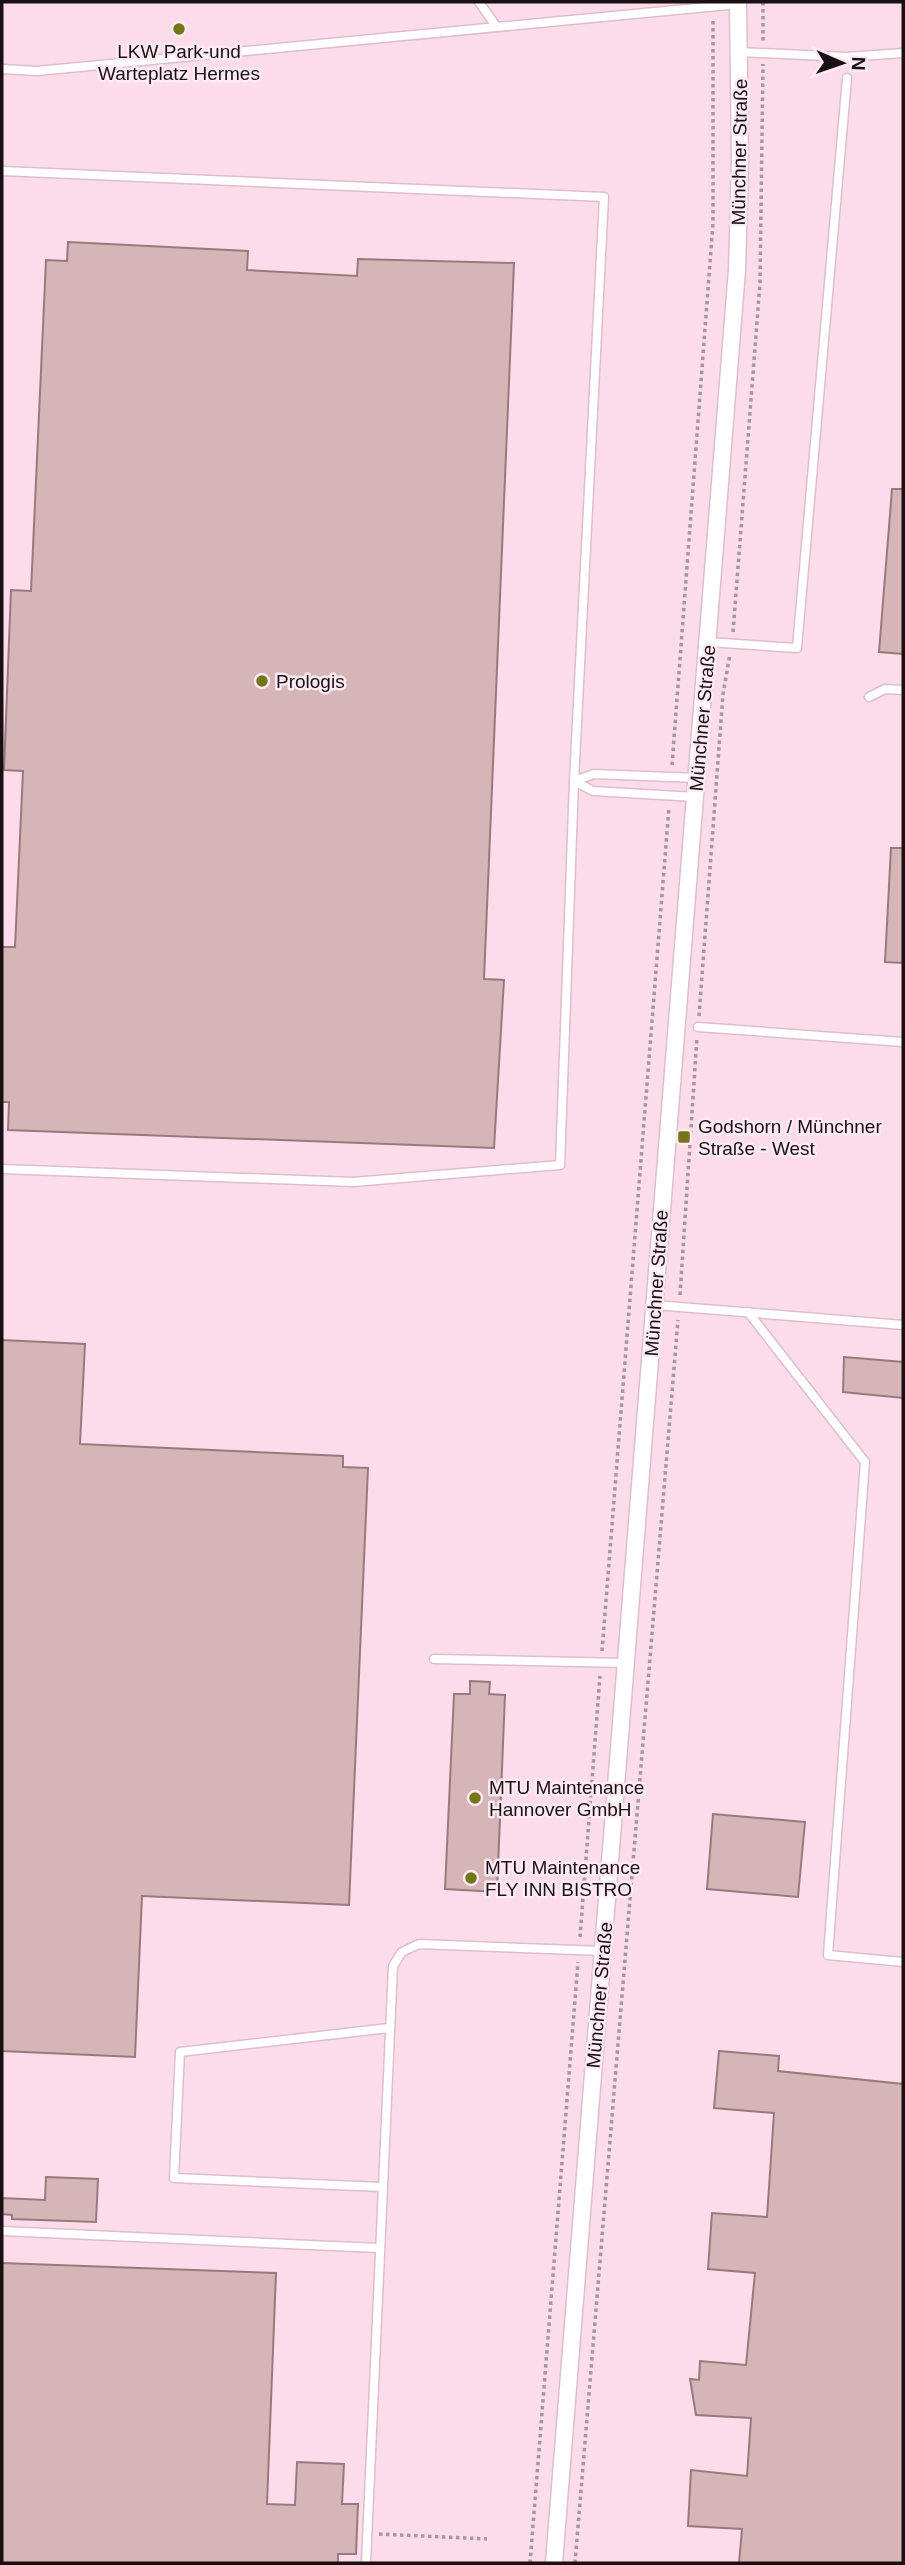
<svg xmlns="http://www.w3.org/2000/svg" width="905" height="2565" viewBox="0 0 905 2565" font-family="Helvetica,sans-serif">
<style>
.built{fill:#fcdcea}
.building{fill:#d6b5b7;stroke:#997a7c;stroke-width:2}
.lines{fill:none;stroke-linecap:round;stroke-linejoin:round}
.lane-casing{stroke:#ddbfcc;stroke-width:11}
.street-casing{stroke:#ddbfcc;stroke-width:19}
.path{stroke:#a6969d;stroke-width:3.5;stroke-dasharray:3.5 3.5;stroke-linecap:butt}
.lane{stroke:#fff;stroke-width:8}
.street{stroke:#fff;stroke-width:16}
.poi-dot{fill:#76751b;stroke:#fdeaf2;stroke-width:2.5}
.labels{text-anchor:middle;stroke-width:5;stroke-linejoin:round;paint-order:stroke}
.poi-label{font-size:19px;fill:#1a1014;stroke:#fdeaf2;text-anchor:start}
.street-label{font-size:19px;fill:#1a1014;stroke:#fdeaf2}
</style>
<rect width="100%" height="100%" fill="#fdeaf2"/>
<rect class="built" x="2" y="2" width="901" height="2561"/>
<g class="building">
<polygon points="68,242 248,251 247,270 357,276 358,259 514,263 484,979 504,980 494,1148 8,1130 9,1102 2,1102 2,947 15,947 23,771 4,770 11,590 31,591 46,260 67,261"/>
<polygon points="892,489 903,489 903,654 879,652"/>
<polygon points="891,848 903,848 903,963 885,962"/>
<polygon points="2,1340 85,1344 80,1444 343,1456 343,1467 368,1468 349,1905 142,1896 135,2057 2,2051"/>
<polygon points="844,1357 903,1362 903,1398 843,1392"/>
<polygon points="470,1681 490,1682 489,1694 505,1695 497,1892 445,1889 454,1694 470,1694"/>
<polygon points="713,1814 805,1822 798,1897 707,1889"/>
<polygon points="719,2051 779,2056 778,2071 903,2084 903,2563 739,2563 742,2529 688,2526 691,2470 747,2476 751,2418 696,2415 690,2379 699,2380 700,2361 746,2365 755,2273 708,2269 712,2213 767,2217 774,2113 714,2108"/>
<polygon points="46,2177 98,2179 96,2222 12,2219 12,2215 2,2214 2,2198 45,2200"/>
<polygon points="2,2263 276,2273 267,2504 295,2505 297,2462 344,2464 342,2504 358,2504 356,2554 338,2554 338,2563 2,2563"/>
</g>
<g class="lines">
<g class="lane-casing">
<g id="lane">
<polyline points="479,2 496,26"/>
<polyline points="740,52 846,57 903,53"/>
<polyline points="2,69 37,71 739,4"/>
<polyline points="2,171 604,197 574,781 560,1165 353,1182 2,1169"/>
<polyline points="708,642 797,648 847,78"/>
<polyline points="869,697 885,689 903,690"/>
<polyline points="574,781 594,774 697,778"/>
<polyline points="574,781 593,791 695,797"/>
<polyline points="698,1027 903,1042"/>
<polyline points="655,1305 903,1325"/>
<polyline points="748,1312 865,1462 828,1955 903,1962"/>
<polyline points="434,1659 626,1663"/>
<polyline points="381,2187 174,2178 180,2052 389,2028"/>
<polyline points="2,2231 378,2248"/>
<polyline points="366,2563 393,1966 402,1952 419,1944 603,1951"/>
</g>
</g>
<g class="street-casing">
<polyline id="street" points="554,2563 737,270 740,161 738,2"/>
</g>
<g class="path">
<polyline points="763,2 763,42"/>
<polyline points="733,632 760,283 763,64"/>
<polyline points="672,765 713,223 713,18"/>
<polyline points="699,1016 723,694 730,654"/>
<polyline points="680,1295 697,1037"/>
<polyline points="602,1651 669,807"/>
<polyline points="580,1937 600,1676"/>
<polyline points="379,2534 487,2539"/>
<polyline points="530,2563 578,1962"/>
<polyline points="575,2563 678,1320"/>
</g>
<use href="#lane" class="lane"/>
<use href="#street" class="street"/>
</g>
<g class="poi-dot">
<circle cx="179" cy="29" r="7"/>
<circle cx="262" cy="681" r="7"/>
<rect x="677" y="1130" width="14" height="14" rx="3.5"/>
<circle cx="475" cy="1798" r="7"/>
<circle cx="471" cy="1878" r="7"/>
</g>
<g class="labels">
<g class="poi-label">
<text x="179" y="58" text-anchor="middle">LKW Park-und<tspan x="179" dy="22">Warteplatz Hermes</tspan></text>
<text x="276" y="688">Prologis</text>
<text x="698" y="1133">Godshorn / Münchner<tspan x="698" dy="22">Straße - West</tspan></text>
<text x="489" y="1794">MTU Maintenance<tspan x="489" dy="22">Hannover GmbH</tspan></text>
<text x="485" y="1874">MTU Maintenance<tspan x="485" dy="22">FLY INN BISTRO</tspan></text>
</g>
<g class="street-label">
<text transform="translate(739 152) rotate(-89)" y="7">Münchner Straße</text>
<text transform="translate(702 718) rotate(-85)" y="7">Münchner Straße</text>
<text transform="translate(656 1283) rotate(-86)" y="7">Münchner Straße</text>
<text transform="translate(599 1995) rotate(-85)" y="7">Münchner Straße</text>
</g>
</g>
<rect width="905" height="2565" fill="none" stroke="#1a1014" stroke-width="7"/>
<g transform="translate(842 63) rotate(92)" stroke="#fdeaf2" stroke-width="5" paint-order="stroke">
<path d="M0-5L12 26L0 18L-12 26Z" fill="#1a1014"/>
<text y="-10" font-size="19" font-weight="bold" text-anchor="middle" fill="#1a1014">N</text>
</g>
</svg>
